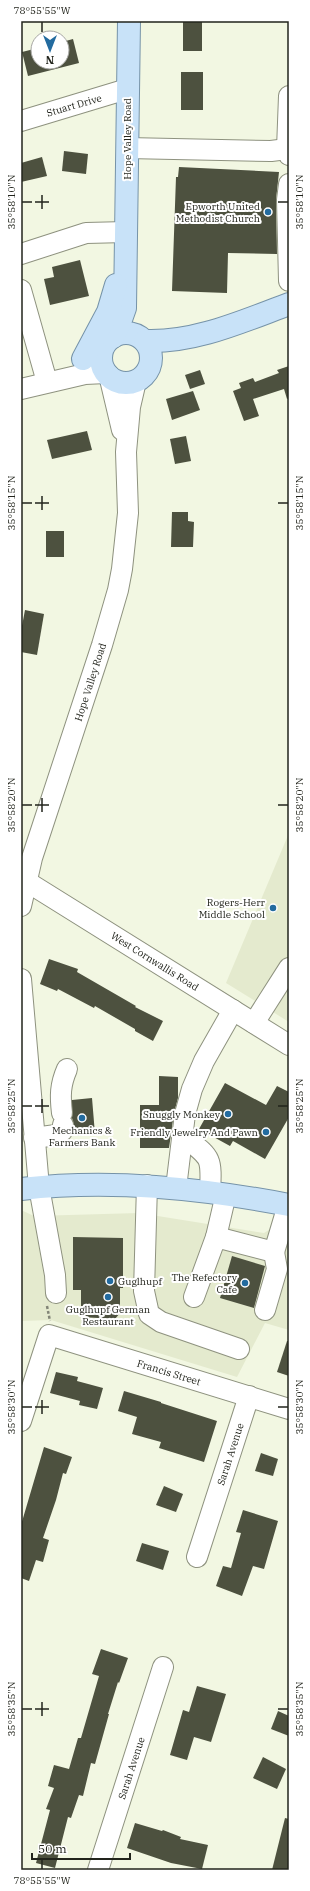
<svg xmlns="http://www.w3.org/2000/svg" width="310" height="1891" viewBox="0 0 310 1891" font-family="'IBM Plex Serif',serif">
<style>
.built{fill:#e4eace}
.building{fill:#4d513f}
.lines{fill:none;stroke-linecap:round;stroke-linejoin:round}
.minor-casing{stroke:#8e927f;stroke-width:22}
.major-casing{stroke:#7693a8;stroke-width:24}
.path{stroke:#828577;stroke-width:2.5;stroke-dasharray:3 2;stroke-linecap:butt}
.minor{stroke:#fff;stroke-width:20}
.major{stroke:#c8e2f8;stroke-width:22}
.ticks{fill:none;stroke:#22241c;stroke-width:1.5}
.poi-dot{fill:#236b9f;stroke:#fff;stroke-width:1.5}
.labels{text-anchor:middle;stroke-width:4;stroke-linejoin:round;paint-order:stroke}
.street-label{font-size:10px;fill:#22241c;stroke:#fff}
.poi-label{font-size:10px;fill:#22241c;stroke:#fff;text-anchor:end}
.neatline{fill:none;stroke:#22241c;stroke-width:1.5}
.ticks-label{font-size:10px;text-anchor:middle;fill:#22241c}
</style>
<rect width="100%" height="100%" fill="#f2f7e2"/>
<g class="built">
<polygon points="289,833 289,1022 226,983"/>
<polygon points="21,1210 34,1216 139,1213 264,1233 272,1228 289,1233 289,1330 265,1323 237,1377 51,1320 21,1321"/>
</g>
<g class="building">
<rect x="183" y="22" width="19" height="29"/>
<polygon points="73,39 79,63 28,76 22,52 38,48 38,62 62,62 62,42"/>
<rect x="181" y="72" width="22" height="38"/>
<polygon points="64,151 88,154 86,174 62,171"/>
<polygon points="42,157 47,176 21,182 21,163"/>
<polygon points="179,167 279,172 276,200 277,254 228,253 227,293 172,291 176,177 178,177"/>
<polygon points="80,260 89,296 50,305 44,279 54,277 52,267"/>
<polygon points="289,366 289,398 287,399 284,389 253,399 259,416 244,421 233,391 241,388 239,383 253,378 255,382 279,373 277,370"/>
<polygon points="200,370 205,384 190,389 185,375"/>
<polygon points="193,391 200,410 172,420 166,399"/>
<polygon points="87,431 92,450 52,459 47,440"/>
<polygon points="186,436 191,461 175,464 170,439"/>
<polygon points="172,512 188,512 188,521 194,522 193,547 171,547"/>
<rect x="46" y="531" width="18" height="26"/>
<polygon points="25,610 44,614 37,655 21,652 21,631"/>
<polygon points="49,959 78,969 77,972 136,1006 135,1007 163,1021 153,1041 135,1031 135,1029 95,1006 94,1008 58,989 57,991 40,984"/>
<polygon points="159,1076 178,1077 178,1098 174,1113 169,1148 140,1148 140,1105 159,1105"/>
<polygon points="225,1083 266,1105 277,1086 289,1092 289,1117 265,1159 233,1141 230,1146 199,1129"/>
<polygon points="92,1098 95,1134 72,1136 74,1126 72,1118 72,1100"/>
<polygon points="73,1237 123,1238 123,1288 120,1288 120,1313 115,1319 81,1317 81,1290 73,1290"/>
<polygon points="232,1256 265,1266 254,1308 220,1298"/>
<polygon points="287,1341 289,1341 289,1376 277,1372"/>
<polygon points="56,1372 78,1377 77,1381 103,1388 97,1409 79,1405 80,1401 50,1393"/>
<polygon points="124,1391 161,1402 161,1403 217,1421 204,1462 159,1448 161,1442 132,1434 137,1417 118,1411"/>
<polygon points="44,1447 72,1457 66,1474 63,1473 56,1500 43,1538 49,1540 43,1562 36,1560 29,1581 21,1578 21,1525"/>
<polygon points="261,1453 278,1459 273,1476 255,1471"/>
<polygon points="164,1486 183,1494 176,1512 156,1505"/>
<polygon points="243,1510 278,1521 264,1569 253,1566 242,1596 216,1586 223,1566 231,1568 241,1533 236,1532"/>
<polygon points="142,1543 169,1551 163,1570 136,1561"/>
<polygon points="101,1649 128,1658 119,1683 118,1682 108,1714 109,1714 95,1764 91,1763 83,1796 79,1795 71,1818 68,1817 55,1868 36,1863 50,1810 46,1809 54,1788 48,1786 54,1765 69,1769 78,1738 81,1738 99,1676 92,1674"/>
<polygon points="197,1686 226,1694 211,1742 194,1737 187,1760 170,1755 183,1710 189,1712"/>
<polygon points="278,1711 289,1716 289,1736 271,1729"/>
<polygon points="263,1757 286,1769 277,1789 253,1778"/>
<polygon points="285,1818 289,1819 289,1864 288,1870 272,1870"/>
<polygon points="135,1823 162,1831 163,1830 181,1837 180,1839 208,1845 202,1869 171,1863 127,1848"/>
</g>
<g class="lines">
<g class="minor-casing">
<g id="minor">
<polyline points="289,96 287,149 289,155"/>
<polyline points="21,121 127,89"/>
<polyline points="127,148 271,151 287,149"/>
<polyline points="289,184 287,200 289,281"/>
<polyline points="21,254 86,233 126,232"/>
<polyline points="21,290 47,382"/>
<polyline points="109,375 122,430"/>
<polyline points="21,389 85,374 106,373"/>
<polyline points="21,878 289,1045"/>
<polyline points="21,906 32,858 102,645 118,590 122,569 128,513 126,452 130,407 136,381"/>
<polyline points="21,979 39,1187 55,1275 56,1293"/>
<polyline points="254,1023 289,968"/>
<path d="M62,1113C60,1096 60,1085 67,1069"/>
<path d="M183,1136C211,1158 212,1156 210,1192"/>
<polyline points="34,1138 56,1135 62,1131 63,1125"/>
<polyline points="147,1185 144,1291 149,1314 161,1322 239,1349"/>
<polyline points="176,1188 185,1114 192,1089 204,1061 233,1010"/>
<polyline points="216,1237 226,1194"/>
<polyline points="194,1297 216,1237 274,1252 288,1205"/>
<polyline points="265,1310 277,1269 274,1252"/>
<polyline points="21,1421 49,1335 289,1409"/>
<polyline points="197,1557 249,1396"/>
<polyline points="98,1870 163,1667"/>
</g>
</g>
<g class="major-casing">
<g id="major">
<circle cx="126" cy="358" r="25"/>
<polyline points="113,337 119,325 125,308 129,21"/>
<path d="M145,341C195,343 243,321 289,304"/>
<polyline points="83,359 108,312 116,285"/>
<path d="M21,1189C111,1179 200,1188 289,1205"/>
</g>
</g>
<polyline class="path" points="47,1306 50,1321"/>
<use href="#minor" class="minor"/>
<use href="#major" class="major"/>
</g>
<path class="ticks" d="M42,22V32M42,195V209M22,202H32M35,202H49M278,202H288M42,496V510M22,503H32M35,503H49M278,503H288M42,798V812M22,805H32M35,805H49M278,805H288M42,1099V1113M22,1106H32M35,1106H49M278,1106H288M42,1400V1414M22,1407H32M35,1407H49M278,1407H288M42,1702V1716M22,1709H32M35,1709H49M278,1709H288M42,1859V1869"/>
<g class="poi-dot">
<circle cx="268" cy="212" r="4"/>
<circle cx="273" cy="908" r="4"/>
<circle cx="228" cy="1114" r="4"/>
<circle cx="82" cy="1118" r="4"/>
<circle cx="266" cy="1132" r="4"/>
<circle cx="110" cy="1281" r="4"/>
<circle cx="245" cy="1283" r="4"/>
<circle cx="108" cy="1297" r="4"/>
</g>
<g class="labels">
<g class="street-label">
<text transform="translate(74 105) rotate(-16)" y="4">Stuart Drive</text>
<text transform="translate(127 139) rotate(-90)" y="4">Hope Valley Road</text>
<text transform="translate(90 682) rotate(-72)" y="4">Hope Valley Road</text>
<text transform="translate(155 961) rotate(32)" y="4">West Cornwallis Road</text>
<text transform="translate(169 1372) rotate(17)" y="4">Francis Street</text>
<text transform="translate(230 1454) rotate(-72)" y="4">Sarah Avenue</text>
<text transform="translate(131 1768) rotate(-72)" y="4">Sarah Avenue</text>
</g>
<g class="poi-label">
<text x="260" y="210">Epworth United<tspan x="260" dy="12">Methodist Church</tspan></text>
<text x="265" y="906">Rogers-Herr<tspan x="265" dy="12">Middle School</tspan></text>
<text x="220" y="1118">Snuggly Monkey</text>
<text x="82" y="1134" text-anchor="middle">Mechanics &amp;<tspan x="82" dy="12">Farmers Bank</tspan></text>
<text x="258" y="1136">Friendly Jewelry And Pawn</text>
<text x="237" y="1281">The Refectory<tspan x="237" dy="12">Cafe</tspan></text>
<text x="118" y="1285" text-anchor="start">Guglhupf</text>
<text x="108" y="1313" text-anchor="middle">Guglhupf German<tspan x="108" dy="12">Restaurant</tspan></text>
</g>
</g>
<rect width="310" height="1891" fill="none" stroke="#ffffff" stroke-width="44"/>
<g transform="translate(50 50) rotate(180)"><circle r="19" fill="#ffffff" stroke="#a7a7a4"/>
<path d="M0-3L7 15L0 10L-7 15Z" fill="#236b9f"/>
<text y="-6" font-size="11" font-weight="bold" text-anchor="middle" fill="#22241c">N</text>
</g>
<path d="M32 1853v6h98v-6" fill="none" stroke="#22241c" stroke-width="2"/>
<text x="38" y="1853" font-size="12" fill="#22241c" stroke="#ffffff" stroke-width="3" paint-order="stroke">50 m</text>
<rect x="22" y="22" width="266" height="1847" class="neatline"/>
<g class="ticks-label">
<text x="42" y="14">78°55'55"W</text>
<text transform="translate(299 202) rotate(-90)" y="4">35°58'10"N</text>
<text transform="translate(11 202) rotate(-90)" y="4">35°58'10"N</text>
<text transform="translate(11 503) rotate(-90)" y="4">35°58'15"N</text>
<text transform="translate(299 503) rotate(-90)" y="4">35°58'15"N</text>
<text transform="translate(11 805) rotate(-90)" y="4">35°58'20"N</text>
<text transform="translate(299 805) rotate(-90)" y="4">35°58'20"N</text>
<text transform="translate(299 1106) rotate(-90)" y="4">35°58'25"N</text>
<text transform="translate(11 1106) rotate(-90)" y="4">35°58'25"N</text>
<text transform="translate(11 1407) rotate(-90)" y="4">35°58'30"N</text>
<text transform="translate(299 1407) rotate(-90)" y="4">35°58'30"N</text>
<text transform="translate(299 1709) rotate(-90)" y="4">35°58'35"N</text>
<text transform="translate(11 1709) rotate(-90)" y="4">35°58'35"N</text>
<text x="42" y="1884">78°55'55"W</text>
</g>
</svg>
